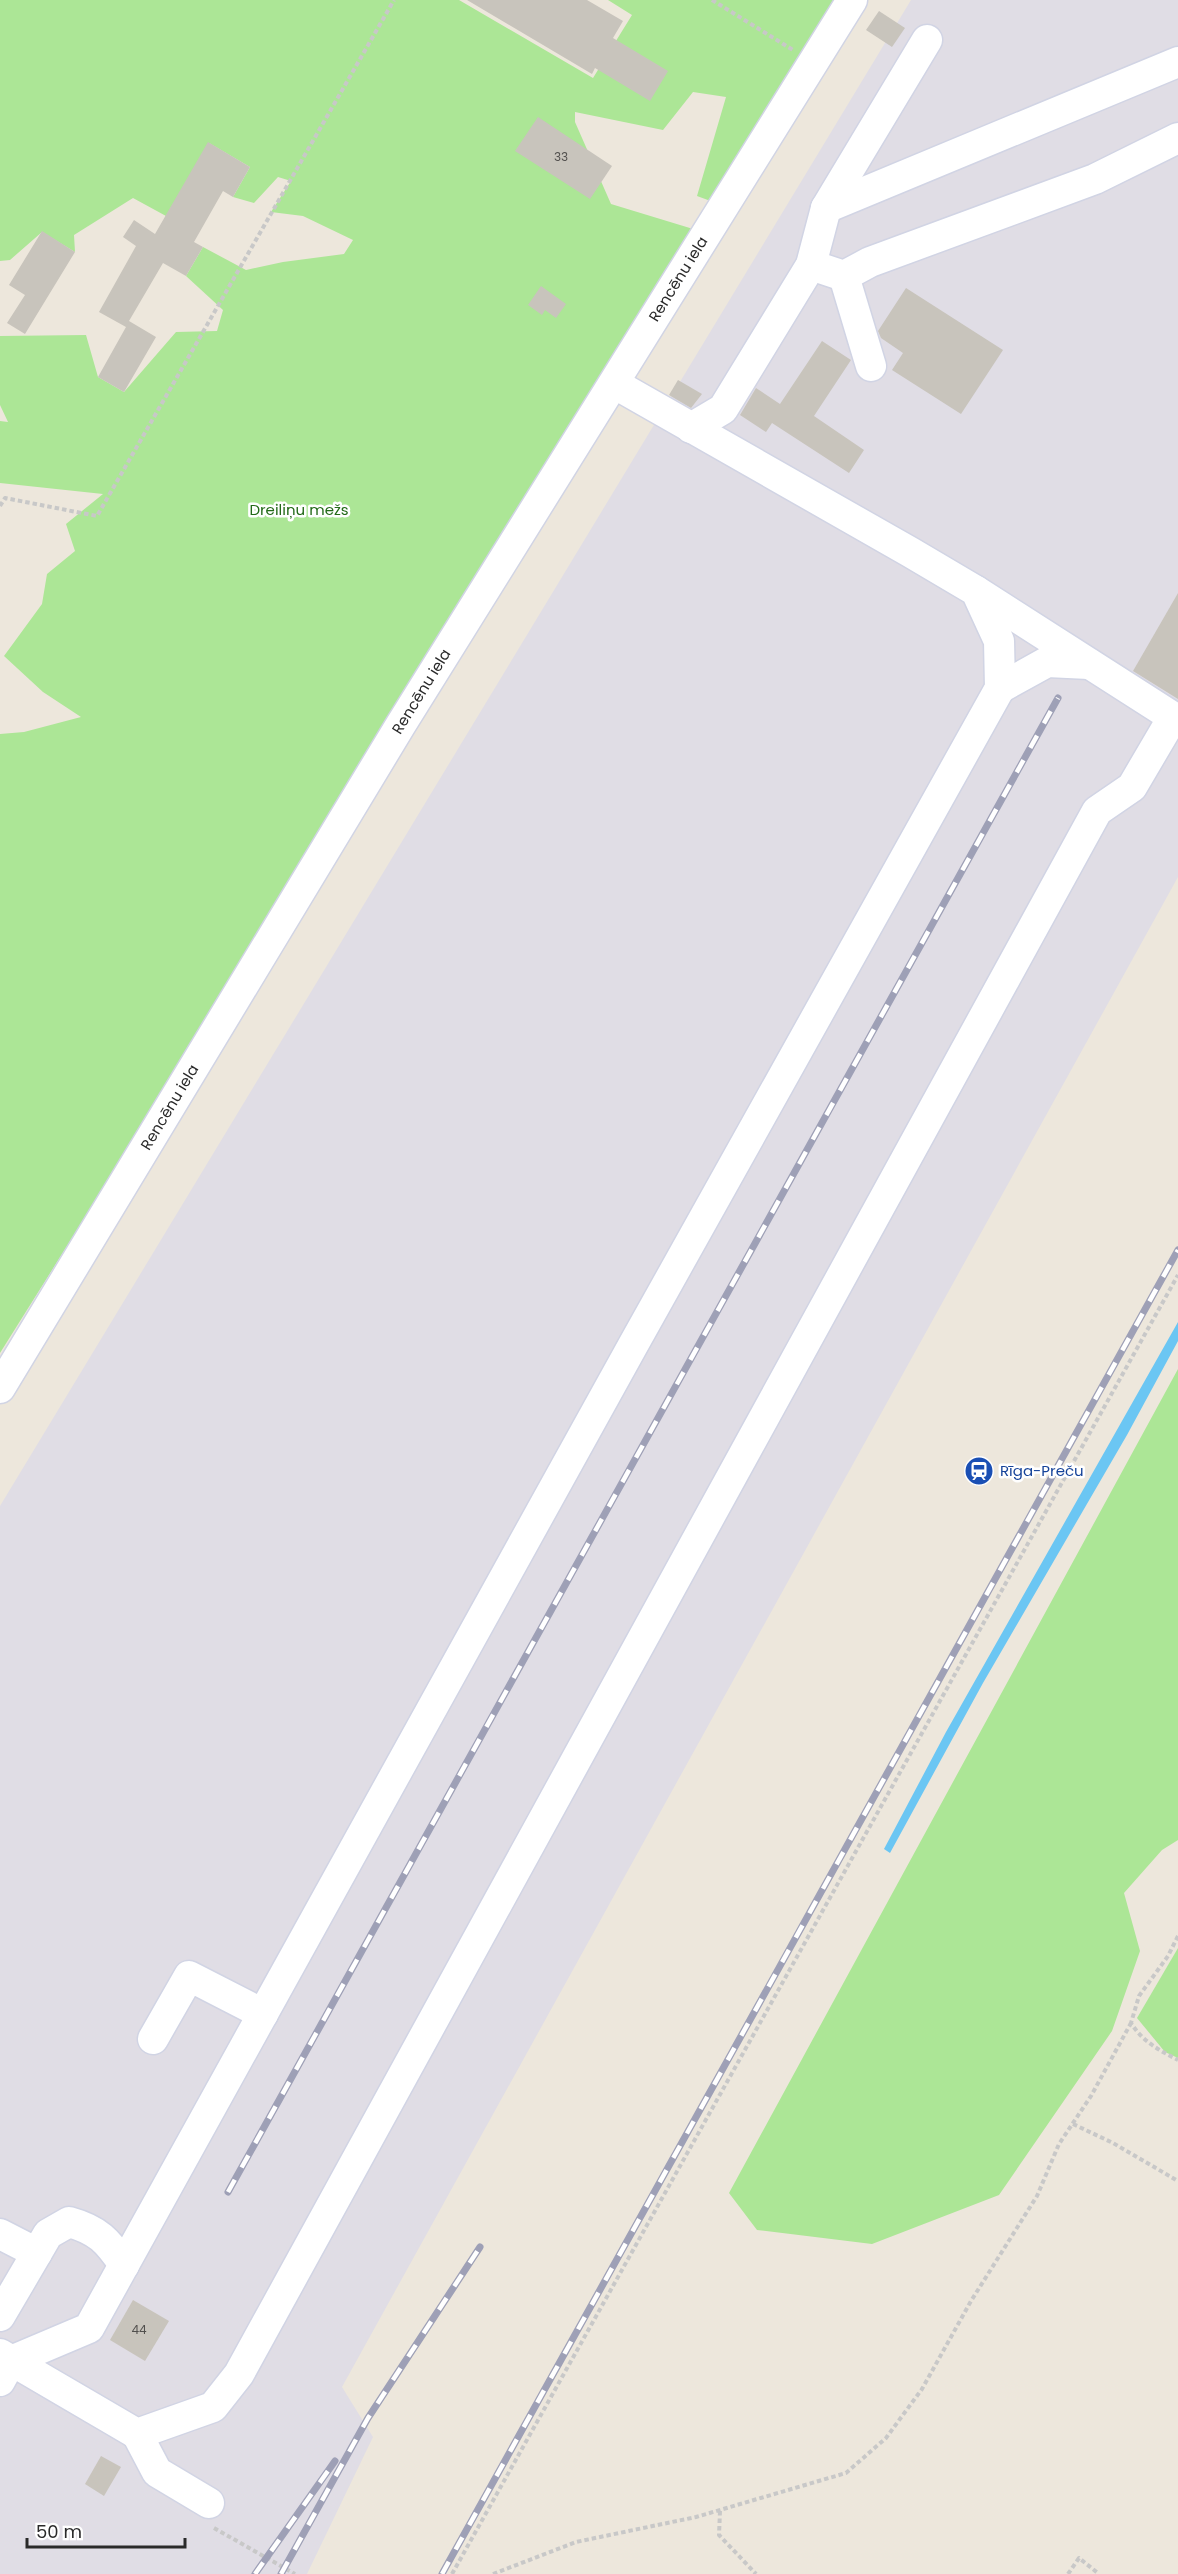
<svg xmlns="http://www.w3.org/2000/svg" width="1178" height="2574" viewBox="0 0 1178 2574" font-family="Poppins,sans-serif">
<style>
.industrial{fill:#e0dde5}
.green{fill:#ace696}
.water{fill:#6bc6f3}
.building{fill:#c8c4bc}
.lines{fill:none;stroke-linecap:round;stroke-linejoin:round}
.minor-casing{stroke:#d1d4e4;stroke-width:33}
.path{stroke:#c8c8c8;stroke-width:4;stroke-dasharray:4.5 3;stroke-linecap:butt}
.minor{stroke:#fff;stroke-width:30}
.rail-casing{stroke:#9ea0b6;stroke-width:7}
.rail{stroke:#fff;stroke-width:4.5;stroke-dasharray:14;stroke-linecap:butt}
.labels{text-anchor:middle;stroke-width:5;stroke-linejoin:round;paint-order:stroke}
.number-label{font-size:12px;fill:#52504e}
.street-label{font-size:15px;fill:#2a2a2a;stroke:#fff}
.park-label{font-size:15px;fill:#236a18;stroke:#fff}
.transit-label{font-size:15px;fill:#164399;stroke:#fff;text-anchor:start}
</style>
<rect width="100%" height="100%" fill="#ede7dc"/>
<polygon class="industrial" points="911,0 1178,0 1178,877 342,2387 373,2437 307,2574 0,2574 0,1506"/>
<g class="green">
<polygon points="0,0 459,0 593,78 632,15 608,0 836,0 716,203 697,196 726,97 693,92 663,130 575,112 575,122 611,204 703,232 0,1353 0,734 24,732 81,717 43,692 4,656 42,604 47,574 75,551 66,524 103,494 0,483 0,421 8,422 0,405 0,336 86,335 98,377 124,392 176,332 217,331 223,310 186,276 203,247 246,270 283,262 344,254 353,240 303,216 271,212 291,181 278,177 254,203 233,197 250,167 209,143 166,216 133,198 74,235 75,252 42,232 10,260 0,261"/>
<polygon points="1178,1369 1178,1840 1162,1850 1124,1893 1140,1951 1112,2031 999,2195 872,2244 757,2230 729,2193"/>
<polygon points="1178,1948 1178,2058 1165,2052 1137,2018"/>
</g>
<polygon class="water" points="1178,1322 1178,1341 1127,1435 983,1683 890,1853 884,1849 946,1732"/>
<g class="building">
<polygon points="467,0 587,0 623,21 613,38 668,71 650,101 595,68 592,74"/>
<polygon points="879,11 905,28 892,47 866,30"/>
<polygon points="538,117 612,166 590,199 515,151"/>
<polygon points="208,142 250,167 233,197 223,191 194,242 203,247 186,276 163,263 129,321 156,337 124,392 98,377 126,327 99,312 136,246 123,237 134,220 155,234"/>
<polygon points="42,231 75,252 25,334 7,323 25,295 9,285"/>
<polygon points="541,286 566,304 556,318 545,310 542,315 528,305"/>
<polygon points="906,288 1003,350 961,414 892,370 903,353 881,338 878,331"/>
<polygon points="822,341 851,360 814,416 864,450 849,473 772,423 766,432 740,415 756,388 780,404"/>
<polygon points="678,380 702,394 691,408 669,395"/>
<polygon points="1178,593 1178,699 1133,671"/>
<polygon points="133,2300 169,2321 145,2361 110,2340"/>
<polygon points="101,2456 121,2467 104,2496 85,2484"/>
</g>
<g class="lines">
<g class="minor-casing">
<g id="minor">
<polyline points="826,208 1178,62"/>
<polyline points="811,265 844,276 870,262 1095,179 1178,138"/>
<polyline points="844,276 871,366"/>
<polyline points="691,428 723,409 811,265 826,208 927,40"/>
<polyline points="1000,688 1047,662 1089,664"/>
<path id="s1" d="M0,1388L400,726L852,0"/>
<polyline points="153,2039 189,1976 263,2014"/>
<polyline points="0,2234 37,2253"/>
<path d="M0,2316L48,2234L69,2222C98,2230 108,2241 124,2265"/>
<polyline points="0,2354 137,2434 213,2407 239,2374 1097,811 1132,787 1173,717 976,591"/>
<polyline points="0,2381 11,2361 89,2328 632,1347 1000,688 999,641 976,591 910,552 615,384"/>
<polyline points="137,2434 157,2472 209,2503"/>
</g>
</g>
<g class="path">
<polyline points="712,0 793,50"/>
<polyline points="0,506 5,498 97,516 394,0"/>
<path d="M1178,1936L1168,1956L1139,1996L1131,2023C1143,2042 1159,2050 1178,2060"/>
<polyline points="1073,2124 1113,2143 1178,2181"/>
<polyline points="720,2511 719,2535 756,2574"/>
<polyline points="214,2528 295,2574"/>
<polyline points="452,2574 1178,1275"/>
<polyline points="493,2574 576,2542 696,2517 846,2473 886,2438 922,2389 971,2301 1037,2196 1059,2144 1091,2096 1131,2023"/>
<polyline points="1068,2574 1079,2558 1099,2574"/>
</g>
<use href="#minor" class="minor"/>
<g class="rail-casing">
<g id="rail">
<polyline points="228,2192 1058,698"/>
<polyline points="255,2574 335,2461"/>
<polyline points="281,2574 368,2418 480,2247"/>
<polyline points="442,2574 1178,1250"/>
</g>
</g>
<use href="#rail" class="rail"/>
</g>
<defs>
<g id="station-disc" transform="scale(1.5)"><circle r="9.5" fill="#1a4fb4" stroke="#fff"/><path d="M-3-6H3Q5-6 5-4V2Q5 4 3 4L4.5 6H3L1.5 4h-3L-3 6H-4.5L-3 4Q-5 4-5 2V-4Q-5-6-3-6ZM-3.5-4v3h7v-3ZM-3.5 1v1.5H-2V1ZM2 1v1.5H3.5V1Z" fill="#fff"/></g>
</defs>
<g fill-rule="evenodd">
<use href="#station-disc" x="979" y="1471"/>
</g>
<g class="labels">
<g class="number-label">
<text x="561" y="161">33</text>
<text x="139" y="2334">44</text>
</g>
<g class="street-label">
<text dy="5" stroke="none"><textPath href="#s1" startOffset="1300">Rencēnu iela</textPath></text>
<text dy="5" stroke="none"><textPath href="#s1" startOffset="814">Rencēnu iela</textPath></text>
<text dy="5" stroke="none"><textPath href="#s1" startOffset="328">Rencēnu iela</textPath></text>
</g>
<g class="park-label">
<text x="299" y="515">Dreiliņu mežs</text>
</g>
<g class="transit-label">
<text x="1000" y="1476">Rīga-Preču</text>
</g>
</g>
<path d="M27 2538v9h158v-9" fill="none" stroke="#2a2a2a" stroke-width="3"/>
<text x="36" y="2538" font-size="18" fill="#2a2a2a" stroke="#ffffff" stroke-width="4.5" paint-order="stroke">50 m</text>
</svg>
